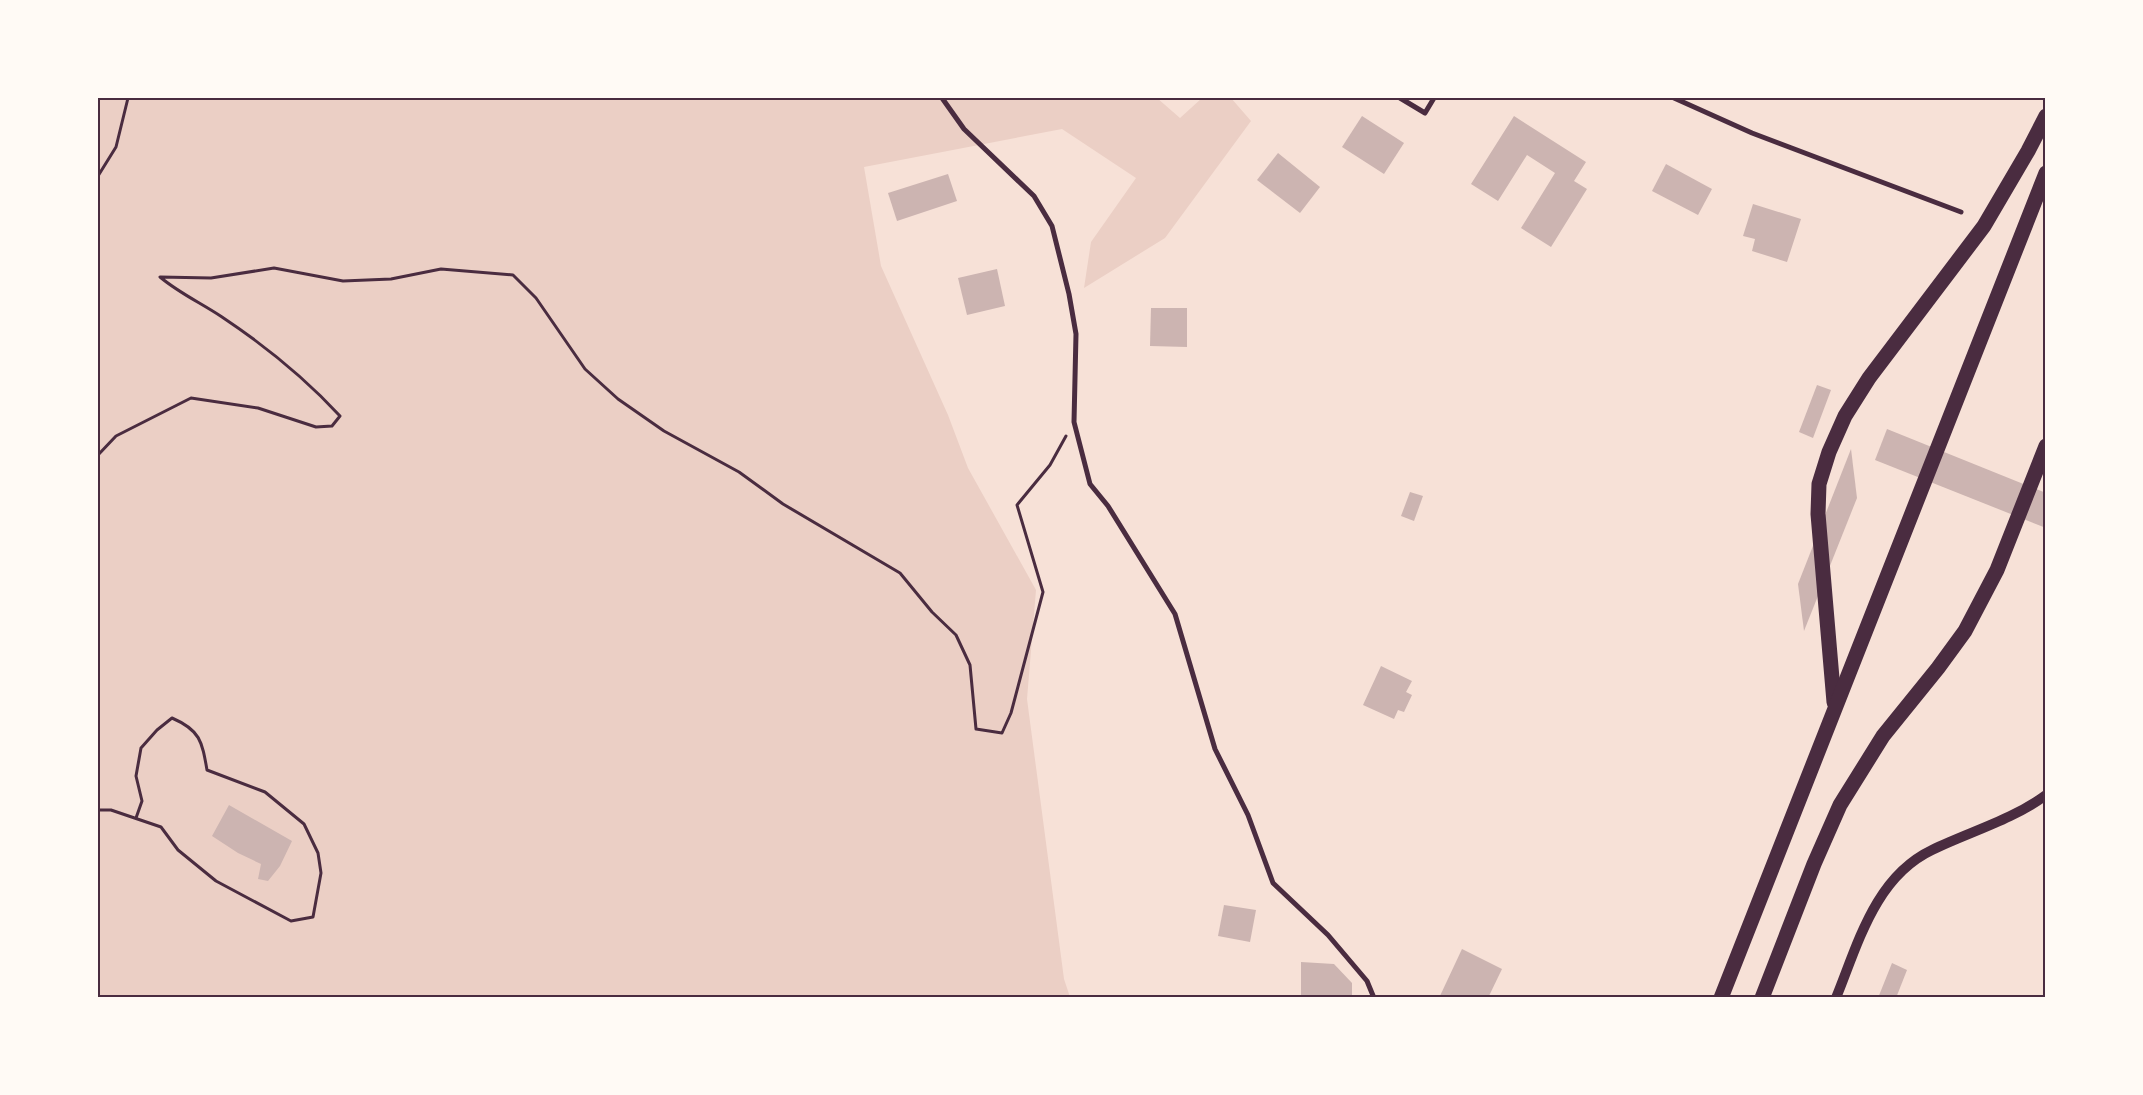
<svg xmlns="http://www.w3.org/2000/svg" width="2143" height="1095" viewBox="0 0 2143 1095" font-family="Barlow,sans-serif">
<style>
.green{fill:#ebcfc5}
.building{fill:#ccb4b1}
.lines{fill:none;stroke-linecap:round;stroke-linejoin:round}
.path{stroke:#4a2c40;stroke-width:3}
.minor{stroke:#4a2c40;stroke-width:5}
.secondary{stroke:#4a2c40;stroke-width:10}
.motorway{stroke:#4a2c40;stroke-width:15}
.neatline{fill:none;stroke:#4a2c40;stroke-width:2}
</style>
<rect width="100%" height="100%" fill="#f7e1d7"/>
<polygon class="green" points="98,98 1157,98 1180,118 1202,98 1231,98 1251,121 1165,238 1084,288 1091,242 1136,178 1062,129 864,167 881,266 948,415 968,468 1036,590 1027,699 1064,979 1070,997 98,998"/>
<g class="building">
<polygon points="1362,116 1404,143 1384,174 1342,147"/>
<polygon points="1514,116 1586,162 1574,181 1587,189 1551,247 1521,228 1555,173 1527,155 1498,201 1471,184"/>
<polygon points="1278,153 1320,187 1300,213 1257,180"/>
<polygon points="1666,164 1712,189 1698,215 1652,191"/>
<polygon points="948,174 957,201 897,221 888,193"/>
<polygon points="1753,204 1801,219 1787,262 1752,251 1755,239 1743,236"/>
<polygon points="997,269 1005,306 967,315 958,278"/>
<polygon points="1151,308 1187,308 1187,347 1150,346"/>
<polygon points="1817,385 1831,390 1813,438 1799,432"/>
<polygon points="1887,429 2046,493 2046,528 1875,460"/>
<polygon points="1851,449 1857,498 1804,631 1798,584"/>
<polygon points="1410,492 1423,496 1414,521 1401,516"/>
<polygon points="1381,666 1412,681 1406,692 1412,695 1404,712 1398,710 1394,719 1363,705"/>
<polygon points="229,805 292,841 280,866 268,881 258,879 261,864 238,853 212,836"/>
<polygon points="1224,905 1256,910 1250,942 1218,936"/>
<polygon points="1462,949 1502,969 1488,998 1439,998"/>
<polygon points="1301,962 1334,964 1352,983 1352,998 1301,998"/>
<polygon points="1892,963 1907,970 1896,998 1878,998"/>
</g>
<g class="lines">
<g class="path">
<polyline points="98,176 116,147 128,98"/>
<path d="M98,455L116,436L191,398L258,408L316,427L332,426L340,416C305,378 264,345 222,317C201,303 179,293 160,277L211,278L274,268L343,281L391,279L441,269L513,275L536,298L585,369L618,399L664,431L739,472L783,504L900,573L932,612L956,635L970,665L976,729L1002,733L1011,713L1043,592L1017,505L1050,465L1066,436"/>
<path d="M98,810H111L161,827L178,850L216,881L291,921L313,917L321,873L318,853L304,824L265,792L207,770C202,741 200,730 172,718L157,730L141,748L136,776L142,801L136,818"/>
</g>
<g class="minor">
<polyline points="942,98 964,129 1034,196 1052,226 1069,294 1076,334 1074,422 1090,484 1108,506 1175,614 1215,749 1248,815 1273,883 1328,935 1367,981 1374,998"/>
<polyline points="1400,98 1425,113 1434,98"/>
<polyline points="1674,98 1752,133 1961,212"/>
</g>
<path class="secondary" d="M1836,998C1858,944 1875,877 1932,850C1969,832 2012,820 2046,795"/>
<g class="motorway">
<polyline points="1834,702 1818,514 1819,484 1829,452 1845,416 1869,378 1984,226 2028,151 2046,116"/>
<polyline points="1721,998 2046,173"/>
<polyline points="1762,998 1814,864 1840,805 1883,736 1938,668 1965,631 1997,570 2046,446"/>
</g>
</g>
<rect width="2143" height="1095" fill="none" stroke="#fffaf5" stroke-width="198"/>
<rect x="99" y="99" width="1945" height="897" class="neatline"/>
</svg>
